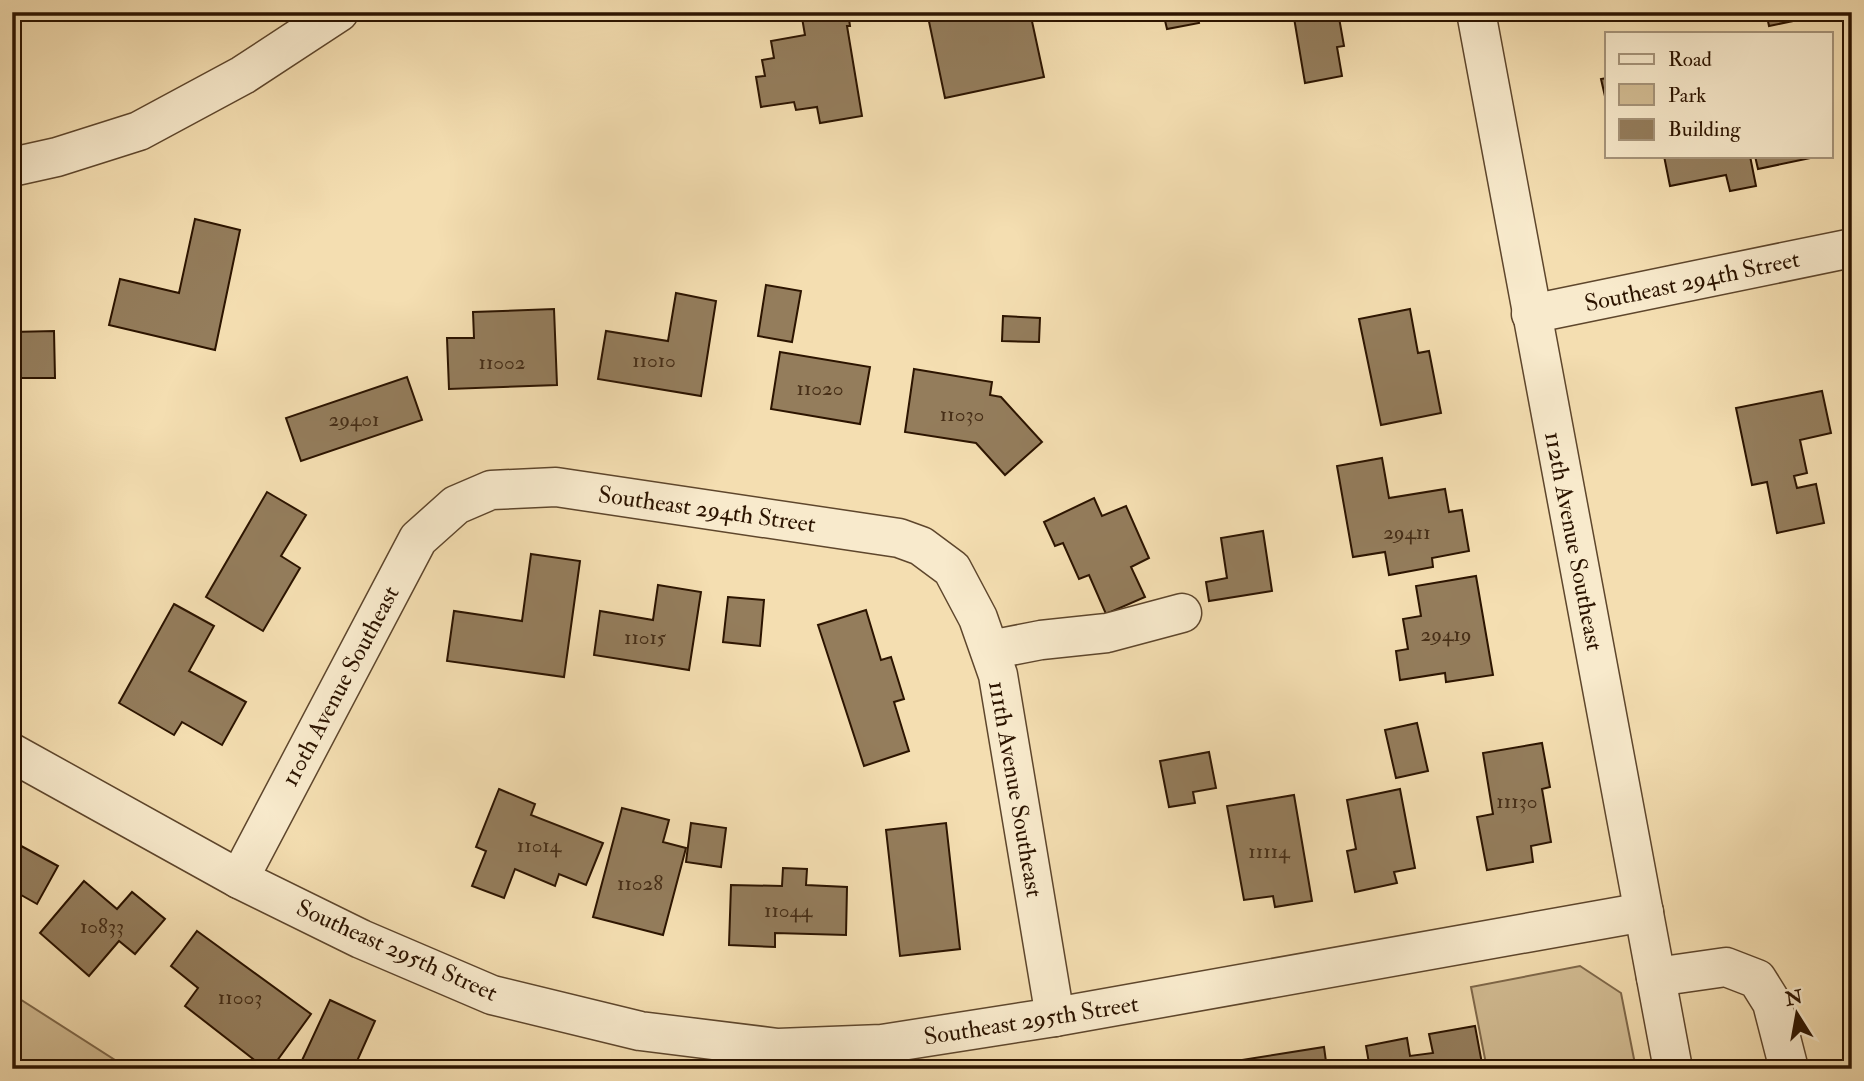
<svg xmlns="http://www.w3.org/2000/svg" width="1864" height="1081" viewBox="0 0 1864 1081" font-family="'IM FELL Double Pica',serif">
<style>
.green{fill:#d2bc93;stroke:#7f684a;stroke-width:2}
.building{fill:#947d5c;stroke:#2c1400;stroke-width:2}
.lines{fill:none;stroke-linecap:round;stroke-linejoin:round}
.minor-casing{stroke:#5e462c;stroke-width:41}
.minor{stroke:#f8eacc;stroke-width:38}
.labels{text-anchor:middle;stroke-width:7;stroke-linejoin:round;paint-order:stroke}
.number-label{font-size:21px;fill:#462e17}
.street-label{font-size:24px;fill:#2c1400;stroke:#f8eacc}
</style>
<rect width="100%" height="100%" fill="#f4deb1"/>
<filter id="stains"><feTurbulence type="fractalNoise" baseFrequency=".00286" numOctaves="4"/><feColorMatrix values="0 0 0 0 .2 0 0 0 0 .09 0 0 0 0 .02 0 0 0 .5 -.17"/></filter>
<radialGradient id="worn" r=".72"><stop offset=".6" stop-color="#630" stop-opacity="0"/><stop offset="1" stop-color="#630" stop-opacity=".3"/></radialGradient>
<g class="green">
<polygon points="1580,966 1621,993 1636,1069 1487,1069 1471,987"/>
<polygon points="12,994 129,1069 12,1069"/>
</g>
<g class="building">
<polygon points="801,12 848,12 850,26 847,26 862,116 820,123 817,107 796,110 794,102 761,107 756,77 765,76 762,60 774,58 771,41 805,35"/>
<polygon points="927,12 1030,12 1044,77 945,98"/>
<polygon points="1163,12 1197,12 1199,23 1167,29"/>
<polygon points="1293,12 1338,12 1344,46 1337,47 1342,76 1305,83"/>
<polygon points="1766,12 1836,12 1769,26"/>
<polygon points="1607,78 1607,105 1601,79"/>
<polygon points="1664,156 1750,156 1756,186 1730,191 1726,175 1670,186"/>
<polygon points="1755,156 1820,156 1758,169"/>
<polygon points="195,219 240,230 215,350 109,325 120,279 179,293"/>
<polygon points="766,285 801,291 792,342 758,336"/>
<polygon points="676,293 716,301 701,396 598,379 606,331 668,341"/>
<polygon points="554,309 557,385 449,389 447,338 474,338 473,312"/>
<polygon points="1410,309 1418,353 1429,351 1441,413 1381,425 1359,319"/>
<polygon points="1003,316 1040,318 1039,342 1002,341"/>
<polygon points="54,331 55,378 12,378 12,332"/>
<polygon points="780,352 870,367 860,424 771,409"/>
<polygon points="914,369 992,382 990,395 1001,397 1042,442 1005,475 976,443 905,432"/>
<polygon points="407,377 422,420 301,461 286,418"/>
<polygon points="1822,391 1831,433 1800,440 1807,473 1794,476 1797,488 1816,484 1824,523 1777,533 1767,482 1752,485 1736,408"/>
<polygon points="1382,458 1389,498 1445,489 1449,512 1462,510 1469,551 1432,558 1433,567 1389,575 1385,552 1353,557 1337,466"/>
<polygon points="267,492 306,515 281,556 300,568 263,631 206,597"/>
<polygon points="1094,498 1102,516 1126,506 1149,558 1131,567 1145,597 1106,614 1089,575 1079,579 1063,543 1055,546 1044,522"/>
<polygon points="1263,531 1272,591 1209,601 1206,582 1227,578 1221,538"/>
<polygon points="531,554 580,561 564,677 447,661 454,611 522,621"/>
<polygon points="1476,576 1493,675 1446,682 1445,673 1400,680 1396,651 1408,649 1403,619 1421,616 1416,586"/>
<polygon points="658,585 701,592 689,670 594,655 600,611 653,620"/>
<polygon points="728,597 764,600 760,646 723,642"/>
<polygon points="174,604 214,626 189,671 246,702 222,745 182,722 174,735 119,703"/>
<polygon points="866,610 881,660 891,657 904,699 894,702 909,751 864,766 818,625"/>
<polygon points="1417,723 1428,771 1396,778 1385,730"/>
<polygon points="1542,743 1550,787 1542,789 1551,842 1531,846 1533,862 1487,870 1477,817 1493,814 1483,753"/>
<polygon points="1209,752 1216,788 1193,792 1195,803 1169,807 1160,761"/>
<polygon points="499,789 535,804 531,815 603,843 586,885 559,874 555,886 515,869 504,898 472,886 486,851 476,847"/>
<polygon points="1400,789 1415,868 1394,872 1397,883 1355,892 1347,851 1356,849 1347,800"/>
<polygon points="1294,795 1312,901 1275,907 1273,896 1244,900 1227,806"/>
<polygon points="622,808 669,820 663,842 686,848 663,935 593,917"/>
<polygon points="691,823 726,828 721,867 686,862"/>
<polygon points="946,823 960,949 900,956 886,830"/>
<polygon points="12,841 58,866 37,904 14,891 12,894"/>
<polygon points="783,868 807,869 806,885 847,887 846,935 775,933 775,947 729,945 731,885 782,886"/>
<polygon points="84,881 117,909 132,892 165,919 135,954 119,941 89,976 40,933"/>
<polygon points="197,931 311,1014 271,1069 266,1069 185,1006 198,988 171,966"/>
<polygon points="330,1000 375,1021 357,1061 372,1069 298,1069"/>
<polygon points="1475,1026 1483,1069 1370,1069 1366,1046 1407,1038 1410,1056 1433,1053 1429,1034"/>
<polygon points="1324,1047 1327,1069 1211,1069 1210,1065"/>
</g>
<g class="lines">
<g class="minor-casing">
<g id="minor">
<polyline points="1476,12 1673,1069"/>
<polyline points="12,167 57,157 139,131 243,75 339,12"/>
<polyline points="1531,314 1852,248"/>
<polyline points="990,650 1041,640 1107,633 1182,613"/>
<polyline points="12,753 239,879 361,939 492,995 640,1031 778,1048 882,1044 1055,1017 1644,912"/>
<polyline points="239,879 418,539 456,505 491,490 556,487 899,538 921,546 952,569 978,618 998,675 1055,1017"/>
<polyline points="1656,977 1726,967 1757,979 1772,1003 1789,1069"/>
</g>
</g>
<use href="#minor" class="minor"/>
</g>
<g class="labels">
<g class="number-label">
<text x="654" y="367">11010</text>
<text x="502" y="369">11002</text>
<text x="820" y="395">11020</text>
<text x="962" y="421">11030</text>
<text x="354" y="426">29401</text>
<text x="1407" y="539">29411</text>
<text x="1446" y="641">29419</text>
<text x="645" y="644">11015</text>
<text x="1517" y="808">11130</text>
<text x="539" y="852">11014</text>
<text x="1269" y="858">11114</text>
<text x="640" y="890">11028</text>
<text x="788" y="917">11044</text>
<text x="102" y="933">10833</text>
<text x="240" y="1004">11003</text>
</g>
<g class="street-label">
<text transform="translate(1692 281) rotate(-12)" y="8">Southeast 294th Street</text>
<text transform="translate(707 509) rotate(8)" y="8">Southeast 294th Street</text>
<text transform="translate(1574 541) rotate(79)" y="8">112th Avenue Southeast</text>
<text transform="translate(340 686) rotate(-62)" y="8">110th Avenue Southeast</text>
<text transform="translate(1016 789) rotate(80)" y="8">111th Avenue Southeast</text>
<text transform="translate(397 950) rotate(24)" y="8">Southeast 295th Street</text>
<text transform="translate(1031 1020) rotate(-9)" y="8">Southeast 295th Street</text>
</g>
</g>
<rect width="1864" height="1081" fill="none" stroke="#f4deb1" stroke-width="42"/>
<rect x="14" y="14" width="1836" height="1053" fill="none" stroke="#2c1400" stroke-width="3.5"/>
<rect x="21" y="21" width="1822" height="1039" fill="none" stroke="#2c1400" stroke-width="2"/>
<rect x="1605" y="32" width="228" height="126" fill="#f8eacc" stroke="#a6947a" stroke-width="2"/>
<rect x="1619" y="54" width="35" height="10" fill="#f8eacc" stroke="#a6947a" stroke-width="2"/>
<text x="1668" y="66" font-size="21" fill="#2c1400">Road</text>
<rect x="1619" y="84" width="35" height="21" fill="#d2bc93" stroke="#a6947a" stroke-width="2"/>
<text x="1668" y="102" font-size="21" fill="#2c1400">Park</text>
<rect x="1619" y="119" width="35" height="21" fill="#947d5c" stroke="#a6947a" stroke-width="2"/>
<text x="1668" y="136" font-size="21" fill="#2c1400">Building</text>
<g transform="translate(1797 1014) rotate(349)" stroke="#f8eacc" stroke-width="5" paint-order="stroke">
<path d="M0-5L12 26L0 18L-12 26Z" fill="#2c1400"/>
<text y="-10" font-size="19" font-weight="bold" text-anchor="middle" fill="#2c1400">N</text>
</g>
<rect width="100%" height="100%" filter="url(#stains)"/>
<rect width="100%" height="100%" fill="url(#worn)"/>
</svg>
